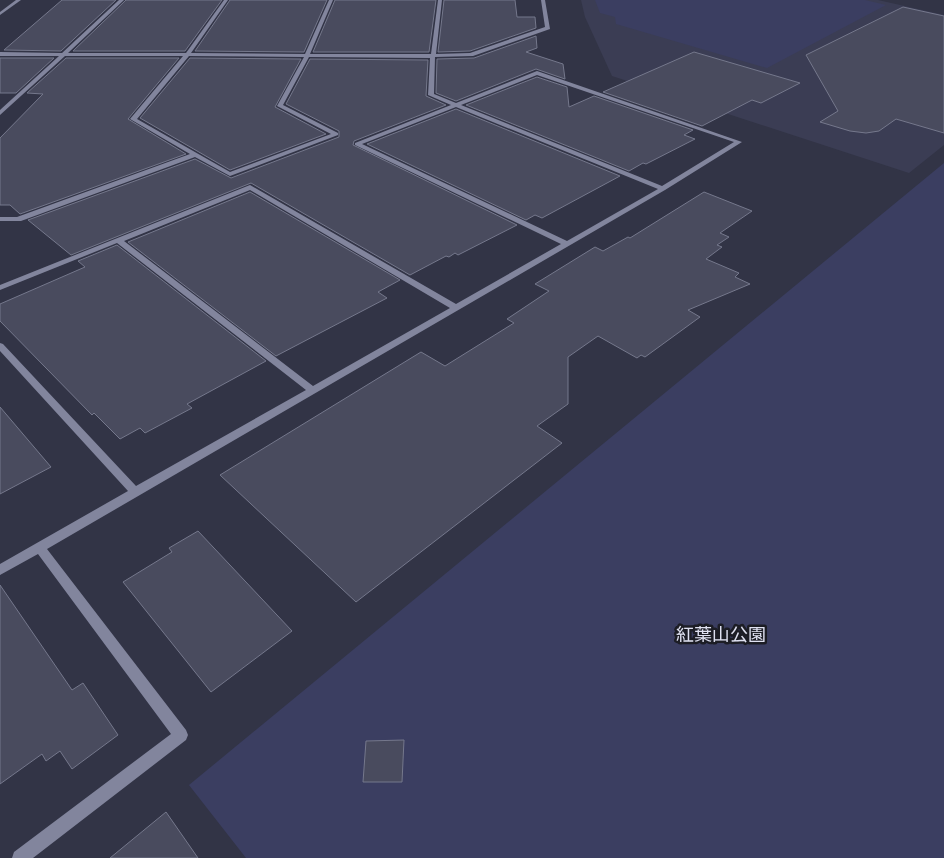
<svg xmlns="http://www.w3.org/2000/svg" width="944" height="858" viewBox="0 0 944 858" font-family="'Work Sans','Noto Sans JP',sans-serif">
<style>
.built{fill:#3b3d54}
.green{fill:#3b3e61}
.building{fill:#494b5e;stroke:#75788c}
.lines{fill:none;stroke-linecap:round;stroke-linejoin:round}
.minor{fill:#82859d;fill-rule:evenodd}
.labels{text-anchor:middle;stroke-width:5;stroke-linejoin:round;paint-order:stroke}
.near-park-label{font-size:18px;fill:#dfe1f1;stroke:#1c1d25}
</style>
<rect width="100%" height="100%" fill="#323446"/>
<polygon class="built" points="581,0 878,0 944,15 944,145 909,173 612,76 585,17"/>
<g class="green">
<polygon points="595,0 865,0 886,5 767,68 616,24 615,17 600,13"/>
<polygon points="944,163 944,858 246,858 189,785"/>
</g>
<g class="building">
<polygon points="62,0 116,0 61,51 4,50"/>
<polygon points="126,0 222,0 185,51 73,51"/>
<polygon points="230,0 327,0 304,52 195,51"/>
<polygon points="335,0 436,0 429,52 313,52"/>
<polygon points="444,0 515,0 517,17 535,17 536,28 470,51 438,52"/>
<polygon points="903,7 944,16 944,133 896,119 879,131 866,133 850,131 820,122 838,111 806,55"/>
<polygon points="536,36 537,48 526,52 563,64 565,79 536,69 456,101 436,93 437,59 474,58"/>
<polygon points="694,52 800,83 761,103 752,100 702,126 603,92"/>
<polygon points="0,58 54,58 16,93 0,93"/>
<polygon points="66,58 179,58 128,119 186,154 20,214 10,205 0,205 0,138 43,94 27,93"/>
<polygon points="190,58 301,59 275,107 326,134 230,170 140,118"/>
<polygon points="310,59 428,60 426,96 446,105 354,141 353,145 517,225 458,255 455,253 449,257 446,256 410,275 251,183 71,255 28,220 195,159 231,178 339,137 339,131 286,104"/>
<polygon points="537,77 567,87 569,107 594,96 693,130 684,135 695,139 646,164 643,163 629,171 466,105"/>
<polygon points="456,109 620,176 542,218 535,215 526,220 367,144"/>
<polygon points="250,192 400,280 378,292 387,298 276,356 128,242"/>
<polygon points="704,192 752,211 720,233 729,237 717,245 722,247 706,259 739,273 735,277 750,284 688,310 700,317 645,357 641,355 637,358 598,336 568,357 568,404 537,426 562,443 356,602 220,475 421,352 445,366 514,323 507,319 549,291 535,284 595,247 603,251 628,237 630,238"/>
<polygon points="117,245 266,361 187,404 192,408 145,433 140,428 120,439 94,413 92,415 0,321 0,304 85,267 78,261"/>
<polygon points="0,407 51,467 0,494"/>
<polygon points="198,531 292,631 211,692 123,582 172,552 169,548"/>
<polygon points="0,585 72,690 83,683 118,735 72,769 60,751 46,761 42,754 0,784"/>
<polygon points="404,740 402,782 363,782 366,741"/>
<polygon points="166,812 198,858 110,858"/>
</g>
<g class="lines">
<g class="minor">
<polygon points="16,0 21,0 0,15 0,12"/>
<path d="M119,0H124L68,53H186L224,0H228L191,53L305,54L329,0H333L310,54H431L438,0H442L436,54L470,53L545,27L541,0H545L550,29L473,56L435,57L434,94L456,103L537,71L742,142L665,190L47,549L186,730L188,735L186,740L33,858H12L14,852L171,734L38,554L0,575V564L128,491L0,351V343L3,344L136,486L306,390L117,243L0,290V285L250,185L456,304L561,244L355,145V143L451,105L428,95L430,58L309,57L283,105L338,133V135L230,176L195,157L21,221H0V217H17L190,154L130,119L183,56H65L0,115V110L59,56H0V52L62,53ZM189,56L304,57L277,106L331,134L230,172L137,119ZM537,75L734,142L662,186L461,105ZM456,107L658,189L567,241L362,144ZM250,190L450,308L313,386L124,241Z"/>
</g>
</g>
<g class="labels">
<g class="near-park-label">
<text x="721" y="641">紅葉山公園</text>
</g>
</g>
</svg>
